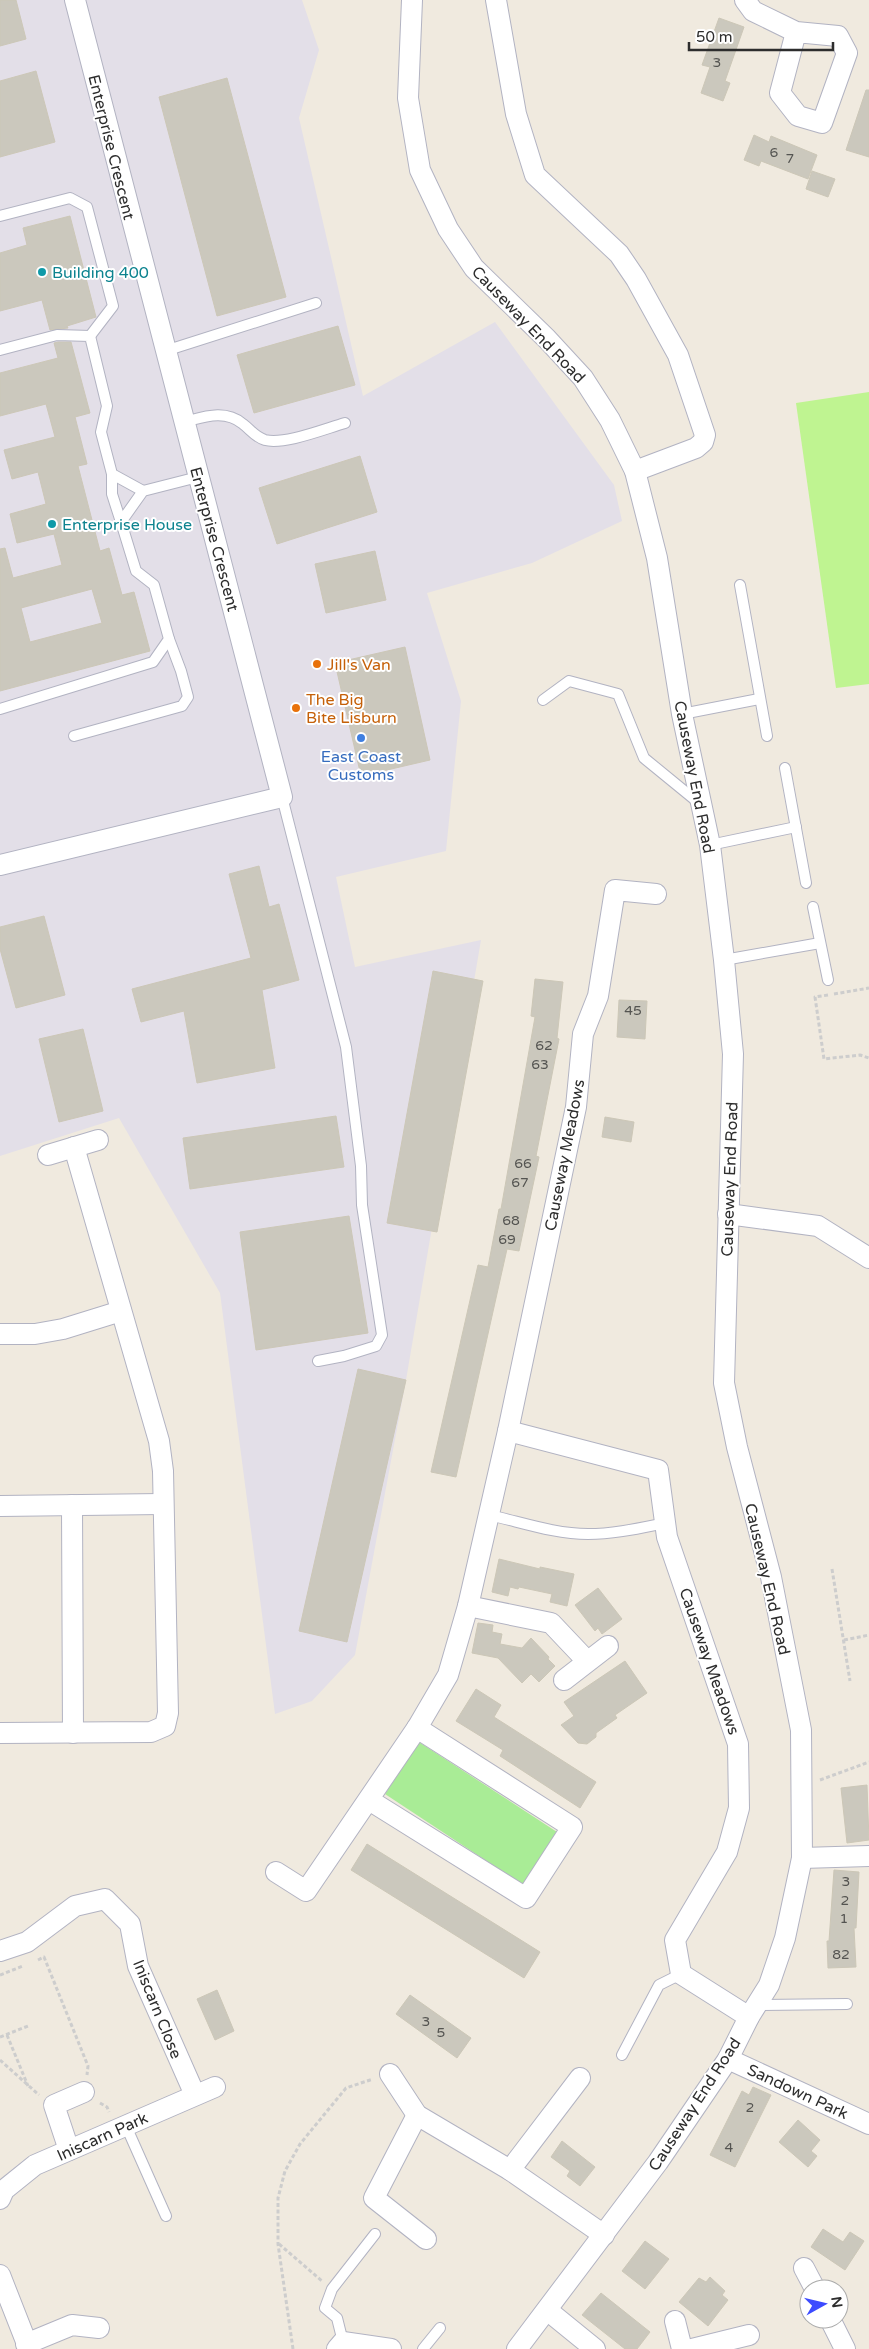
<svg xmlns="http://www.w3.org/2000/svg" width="869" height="2349" viewBox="0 0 869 2349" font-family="'Varela Round',sans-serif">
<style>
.industrial{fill:#e3dfe8}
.green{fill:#a9ec96}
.pitch{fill:#bff491}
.building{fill:#cbc8bd;stroke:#ccc7b7;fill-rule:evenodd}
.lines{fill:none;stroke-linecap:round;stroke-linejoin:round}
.service-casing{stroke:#b2b3c2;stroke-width:12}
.minor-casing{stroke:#b2b3c2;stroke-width:22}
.path{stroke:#cdcdcd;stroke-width:3;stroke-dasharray:4 2.5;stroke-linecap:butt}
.service{stroke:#fff;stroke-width:10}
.minor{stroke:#fff;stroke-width:20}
.culture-dot{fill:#0f9aa8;stroke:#fff;stroke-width:2}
.food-dot{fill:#e8710a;stroke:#fff;stroke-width:2}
.shop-dot{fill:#3f7fe0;stroke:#fff;stroke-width:2}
.labels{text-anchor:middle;stroke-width:4;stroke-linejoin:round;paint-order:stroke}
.number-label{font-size:14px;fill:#545451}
.street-label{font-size:16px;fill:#2d2d2d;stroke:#fff}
.culture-label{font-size:16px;fill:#0d838f;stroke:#fff;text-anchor:start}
.food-label{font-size:16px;fill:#c56008;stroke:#fff;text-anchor:start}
.shop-label{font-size:16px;fill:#366cbe;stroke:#fff}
</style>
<rect width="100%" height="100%" fill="#f0eadf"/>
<polygon class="industrial" points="0,0 302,0 319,50 299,118 363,396 495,322 614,485 622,521 532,563 427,593 461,701 446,851 336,877 355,967 481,940 406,1380 355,1655 312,1701 275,1714 220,1293 119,1118 0,1156"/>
<polygon class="green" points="419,1742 557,1832 523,1885 385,1794"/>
<polygon class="pitch" points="869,392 869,684 836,688 796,403"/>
<g class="building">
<polygon points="0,0 16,0 26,39 0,46"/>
<polygon points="719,18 744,27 725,81 730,83 723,101 701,93 710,67 702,65"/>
<polygon points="36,71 55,142 0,157 0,81"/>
<polygon points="227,78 286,297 217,316 159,97"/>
<polygon points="866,90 869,90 869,157 846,150"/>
<polygon points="754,135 769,142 771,136 817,155 808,179 761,161 759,166 744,160"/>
<polygon points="812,171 835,179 828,197 806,189"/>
<polygon points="70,216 96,317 67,326 68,328 50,330 42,300 0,311 0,253 27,245 23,228"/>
<polygon points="338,326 355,385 254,413 237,355"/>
<path d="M58,342H71L90,413L75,417L87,464L78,466L100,551L109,548L122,595L134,592L150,651L0,691V549L5,548L13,578L62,565L54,534L17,543L10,514L46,504L38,472L12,479L4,450L55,437L46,404L0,416V373L58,358L54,343ZM92,589L102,623L30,642L21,608Z"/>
<polygon points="360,456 377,512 277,544 259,488"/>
<polygon points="375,551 386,600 326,613 315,564"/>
<polygon points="405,647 430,760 361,776 335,663"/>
<polygon points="259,866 269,907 279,904 299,980 262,990 275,1068 197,1083 184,1011 141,1022 132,989 251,958 229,874"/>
<polygon points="44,916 65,995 16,1008 0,949 0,927"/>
<polygon points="433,971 483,981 437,1232 387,1223"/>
<polygon points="535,979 563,982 557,1038 559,1039 536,1156 539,1157 519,1251 507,1249 456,1477 431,1472 478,1265 488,1267 499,1209 501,1209 535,1017 531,1016"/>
<polygon points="619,1000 647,1001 645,1039 617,1037"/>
<polygon points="83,1029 103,1111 59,1122 39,1039"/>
<polygon points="336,1116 344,1167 190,1189 183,1138"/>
<polygon points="605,1117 634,1122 631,1142 602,1137"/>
<polygon points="349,1216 368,1333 256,1350 240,1232"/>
<polygon points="358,1369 406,1380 347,1642 299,1631"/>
<polygon points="499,1559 540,1569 540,1567 574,1574 567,1606 550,1602 552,1594 519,1587 518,1589 510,1587 508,1596 492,1592"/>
<polygon points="598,1588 622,1619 602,1634 598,1628 595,1631 575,1605"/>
<polygon points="478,1623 493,1625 492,1632 502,1634 500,1644 522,1648 531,1638 549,1657 548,1659 555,1666 539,1682 531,1674 522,1683 498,1658 472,1653"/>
<polygon points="625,1661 647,1693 615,1715 617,1718 596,1733 596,1737 587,1744 578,1743 561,1725 574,1716 564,1702"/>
<polygon points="476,1689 501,1705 494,1717 596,1782 580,1808 500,1756 503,1750 456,1721"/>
<polygon points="867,1785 869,1840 847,1843 841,1788"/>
<polygon points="367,1844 540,1952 524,1978 351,1870"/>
<polygon points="834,1870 859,1872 856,1928 854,1928 856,1967 828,1968 827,1941 829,1941"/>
<polygon points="217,1990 234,2031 215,2040 197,1999"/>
<polygon points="410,1995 471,2038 457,2058 396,2014"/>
<polygon points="753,2087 771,2095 735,2167 710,2155 742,2091 749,2095"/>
<polygon points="798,2120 820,2140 811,2151 817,2156 808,2167 779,2142"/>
<polygon points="562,2141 595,2167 580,2186 567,2176 570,2171 551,2157"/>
<polygon points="823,2229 843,2242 850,2232 864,2241 845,2270 811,2247"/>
<polygon points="645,2241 669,2259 645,2289 622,2271"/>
<polygon points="710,2277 725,2291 722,2295 728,2300 708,2326 679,2302 699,2278 706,2282"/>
<polygon points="601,2293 650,2332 637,2349 625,2349 582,2315"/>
</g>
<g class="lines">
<g class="service-casing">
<g id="service">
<polyline points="0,216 70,198 87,207 113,306 90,336"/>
<polyline points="0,350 57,335 90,336 107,406 101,432 112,474 143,491"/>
<polyline points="165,351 316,303"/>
<path d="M184,422C204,417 225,409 243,424C251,430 255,437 265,440C284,445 324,429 345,423"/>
<polyline points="112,474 112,494 121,522"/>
<polyline points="740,585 767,736"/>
<polyline points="543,700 569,681 618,694 644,758 699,803"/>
<polyline points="0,709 153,662 169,639 154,585 136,571 121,522 143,491 198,477"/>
<polyline points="682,714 759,699"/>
<polyline points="74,736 182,706 188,697 181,671 169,639"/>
<polyline points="785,768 806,883"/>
<polyline points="282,797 346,1047 361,1166 362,1205 382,1335 376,1346 344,1356 318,1361"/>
<polyline points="710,845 796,827"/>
<polyline points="813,907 828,980"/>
<polyline points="724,960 820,943"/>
<path d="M489,1515C521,1522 555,1534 588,1534C614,1534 640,1528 665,1523"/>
<polyline points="756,2005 847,2004"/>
<polyline points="622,2055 659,1985 681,1974"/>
<polyline points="126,2126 166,2216"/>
<polyline points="343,2342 337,2318 325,2308 332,2289 375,2234"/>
<polyline points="423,2349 440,2328"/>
</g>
</g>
<g class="minor-casing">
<g id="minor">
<polyline points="412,0 408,98 420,170 448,229 474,268 547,339 583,378 610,420 635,471 657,558 682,714 710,845 724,960 733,1054 724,1383 737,1447 771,1577 801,1730 802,1858 785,1938 769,1985 749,2017 728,2059 658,2162 517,2349"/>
<polyline points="496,0 516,114 535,175 619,254 636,279 678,355 705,435 703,442 696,448 635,471"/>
<polyline points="745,0 753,11 796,32 838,36 847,53 822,123 798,116 780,93 796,32"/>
<polyline points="0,865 282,797 75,0"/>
<polyline points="48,1155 98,1140"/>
<polyline points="728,1214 818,1226 869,1258"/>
<polyline points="0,1334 35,1334 63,1329 121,1311"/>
<polyline points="508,1431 658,1470 667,1537 738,1744 739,1808 727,1852 675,1940 681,1974 749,2017"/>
<polyline points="72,1505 73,1733"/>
<polyline points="0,1506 162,1504"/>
<polyline points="468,1606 551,1623 587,1661"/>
<polyline points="564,1680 608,1646"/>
<polyline points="0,1733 151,1732 165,1726 168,1713 163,1471 159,1441 74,1147"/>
<polyline points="369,1800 526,1898 572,1827 417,1728"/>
<polyline points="802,1858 869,1856"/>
<polyline points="276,1872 306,1891 417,1728 448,1675 468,1606 508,1431 576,1107 583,1034 598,996 615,890 656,894"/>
<polyline points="0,1951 27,1942 75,1906 105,1899 130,1924 138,1966 195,2095"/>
<polyline points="728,2059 869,2124"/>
<polyline points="390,2074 417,2115 510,2170 604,2235"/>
<polyline points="417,2115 374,2198 426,2239"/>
<polyline points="69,2150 54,2105 84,2092"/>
<polyline points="510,2170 580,2078"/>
<polyline points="0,2199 4,2190 35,2165 215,2087"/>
<polyline points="804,2268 815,2289"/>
<polyline points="0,2275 29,2349"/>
<polyline points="547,2310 595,2349"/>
<polyline points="830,2319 845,2349"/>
<polyline points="675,2321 682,2349"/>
<polyline points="26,2344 72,2325 99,2328"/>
<polyline points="337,2349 343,2342 391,2349"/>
<polyline points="692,2349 749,2335"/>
</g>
</g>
<g class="path">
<polyline points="834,994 869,988"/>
<polyline points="828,995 815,997 824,1059 860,1055 869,1058"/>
<polyline points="832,1569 850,1681"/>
<polyline points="844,1640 869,1635"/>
<polyline points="820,1780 869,1762"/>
<polyline points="38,1960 44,1957 88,2066 87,2075"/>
<polyline points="0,1975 23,1966"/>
<polyline points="7,2035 28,2086"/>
<polyline points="0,2037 28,2026"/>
<polyline points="0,2060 39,2095"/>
<polyline points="100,2103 107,2107 109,2112"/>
<polyline points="279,2244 322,2281"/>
<polyline points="293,2349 278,2244 278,2198 285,2171 300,2144 346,2088 373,2079"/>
</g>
<use href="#service" class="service"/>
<use href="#minor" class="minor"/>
</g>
<g class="culture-dot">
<circle cx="42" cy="272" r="5"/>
<circle cx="52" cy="524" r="5"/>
</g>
<g class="food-dot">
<circle cx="317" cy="664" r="5"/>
<circle cx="296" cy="708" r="5"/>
</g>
<circle class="shop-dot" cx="361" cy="738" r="5"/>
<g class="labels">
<g class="number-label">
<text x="717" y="67">3</text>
<text x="774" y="157">6</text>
<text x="790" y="163">7</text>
<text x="633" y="1015">45</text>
<text x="544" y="1050">62</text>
<text x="540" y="1069">63</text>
<text x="523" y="1168">66</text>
<text x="520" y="1187">67</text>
<text x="511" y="1225">68</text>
<text x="507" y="1244">69</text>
<text x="846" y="1886">3</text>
<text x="845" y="1905">2</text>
<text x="844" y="1923">1</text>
<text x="841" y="1959">82</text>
<text x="426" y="2026">3</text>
<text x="441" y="2037">5</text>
<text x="750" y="2112">2</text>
<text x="729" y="2152">4</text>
</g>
<g class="street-label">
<text transform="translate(112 147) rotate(76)" y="6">Enterprise Crescent</text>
<text transform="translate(529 324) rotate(46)" y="6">Causeway End Road</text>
<text transform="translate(215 539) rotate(75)" y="6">Enterprise Crescent</text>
<text transform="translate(695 777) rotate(79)" y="6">Causeway End Road</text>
<text transform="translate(564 1155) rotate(-79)" y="6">Causeway Meadows</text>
<text transform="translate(729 1179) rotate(-88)" y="6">Causeway End Road</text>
<text transform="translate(768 1579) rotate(77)" y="6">Causeway End Road</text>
<text transform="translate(710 1661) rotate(71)" y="6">Causeway Meadows</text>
<text transform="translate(158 2009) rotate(68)" y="6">Iniscarn Close</text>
<text transform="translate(798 2091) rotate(25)" y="6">Sandown Park</text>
<text transform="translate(694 2104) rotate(-57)" y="6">Causeway End Road</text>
<text transform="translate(102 2136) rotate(-24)" y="6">Iniscarn Park</text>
</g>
<g class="culture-label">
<text x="52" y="278">Building 400</text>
<text x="62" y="530">Enterprise House</text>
</g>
<g class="food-label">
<text x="327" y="670">Jill's Van</text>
<text x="306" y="705">The Big<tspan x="306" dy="18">Bite Lisburn</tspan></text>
</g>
<g class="shop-label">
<text x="361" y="762">East Coast<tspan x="361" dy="18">Customs</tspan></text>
</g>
</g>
<g transform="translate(824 2304) rotate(82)"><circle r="24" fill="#ffffff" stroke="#ababab"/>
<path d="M0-4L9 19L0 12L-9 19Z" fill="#3d4bff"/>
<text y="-8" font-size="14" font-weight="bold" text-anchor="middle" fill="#2d2d2d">N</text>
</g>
<path d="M689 42v8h144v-8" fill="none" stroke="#2d2d2d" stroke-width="2.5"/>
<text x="696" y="42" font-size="15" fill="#2d2d2d" stroke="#ffffff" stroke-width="4" paint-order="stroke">50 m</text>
</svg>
